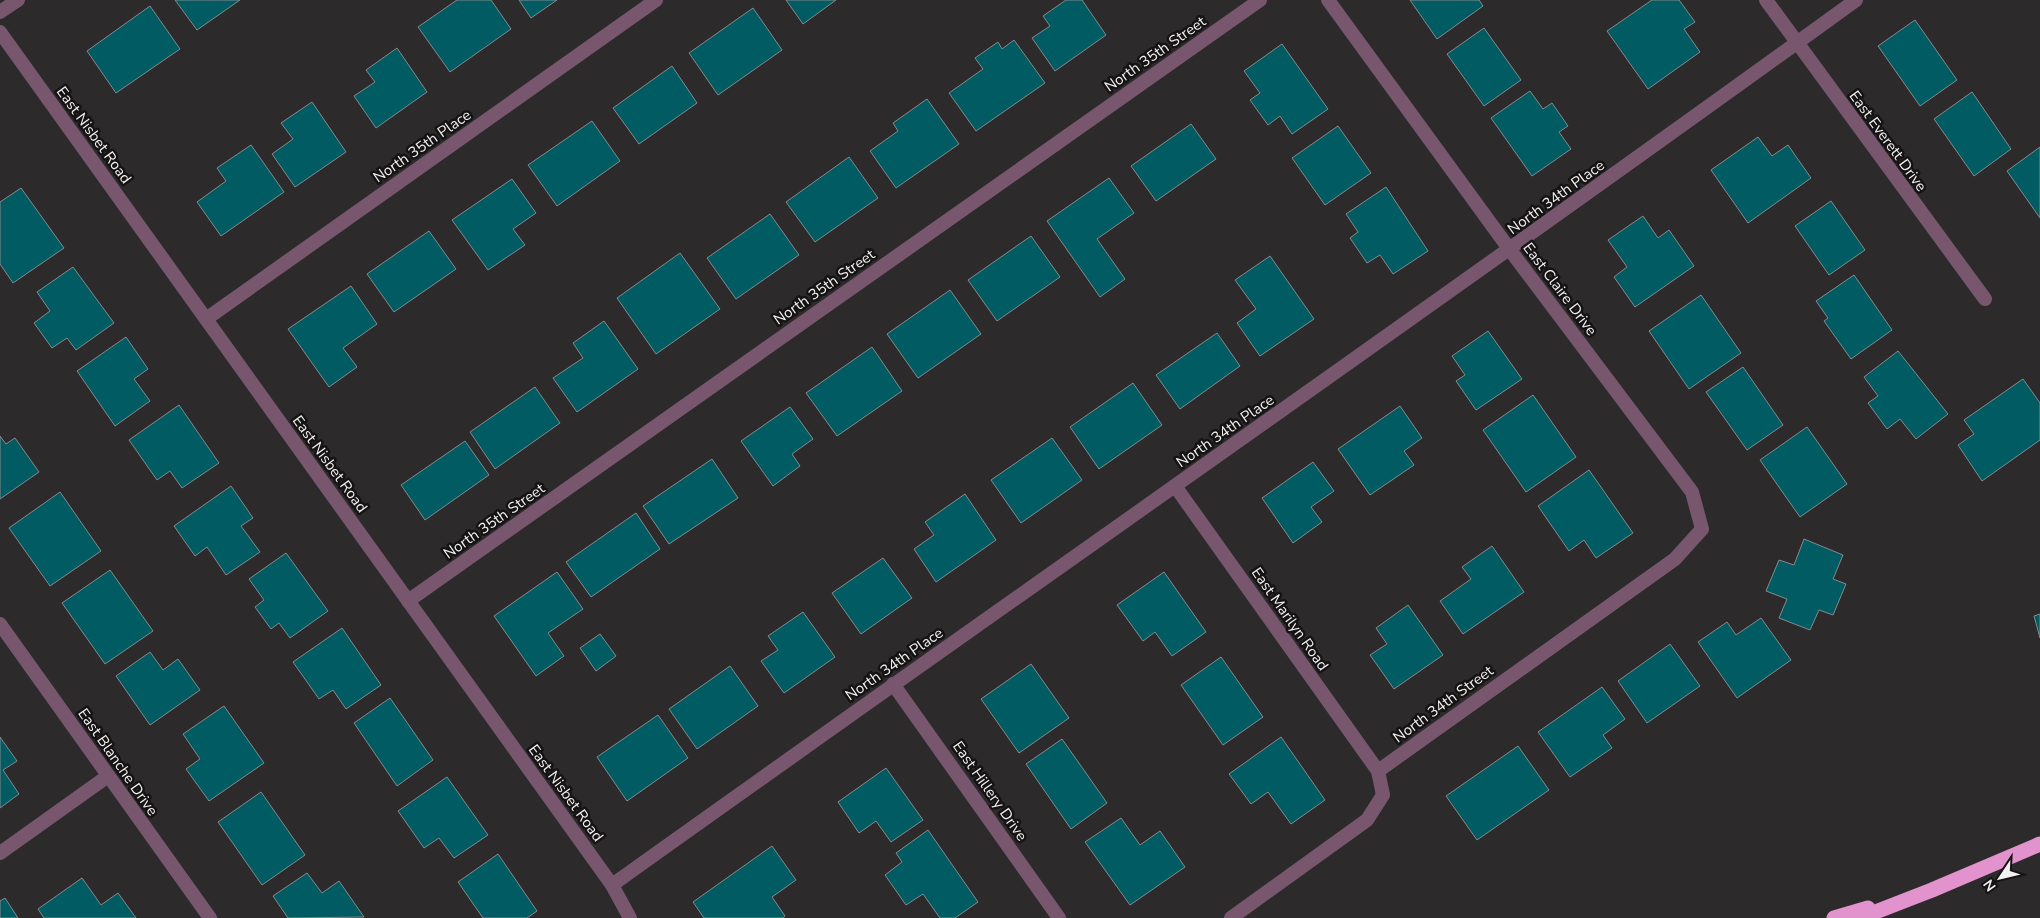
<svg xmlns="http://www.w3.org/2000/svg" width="2040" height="918" viewBox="0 0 2040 918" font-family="'Nunito Sans',sans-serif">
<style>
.building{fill:#005b62;stroke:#858b8c}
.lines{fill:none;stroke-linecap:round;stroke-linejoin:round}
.minor{stroke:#78576e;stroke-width:14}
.tertiary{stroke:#78576e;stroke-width:14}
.motorway{stroke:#e292cc;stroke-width:15}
.labels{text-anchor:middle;stroke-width:5;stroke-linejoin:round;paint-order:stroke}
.street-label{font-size:15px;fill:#f3f0f2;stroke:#151314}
</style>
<rect width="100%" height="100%" fill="#2d2a2c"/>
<g class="building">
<polygon points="175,0 240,0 197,30"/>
<polygon points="457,0 491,0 511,29 450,72 418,27"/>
<polygon points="519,0 557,0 531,18"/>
<polygon points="786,0 836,0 803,24"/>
<polygon points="1066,0 1082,0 1106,35 1055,71 1032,38 1050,26 1043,16"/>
<polygon points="1410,0 1479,0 1483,6 1437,39"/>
<polygon points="1652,0 1679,0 1695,22 1684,29 1700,52 1648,89 1607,31"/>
<polygon points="150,6 180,49 116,93 87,51"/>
<polygon points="753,8 782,50 718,95 689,53"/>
<polygon points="1915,20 1957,80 1920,106 1878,46"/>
<polygon points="1484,28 1521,80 1484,106 1447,54"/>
<polygon points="1014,40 1045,83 976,131 949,93 983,69 975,58 998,42 1002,49"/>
<polygon points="1282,44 1328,109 1292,134 1280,116 1268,125 1250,100 1260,93 1244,71"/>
<polygon points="397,48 427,92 376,128 354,96 375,82 366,70"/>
<polygon points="672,66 697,103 639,144 613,108"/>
<polygon points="1530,91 1543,109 1552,103 1568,126 1559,132 1571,149 1532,176 1491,118"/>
<polygon points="1972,92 2011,149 1974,176 1934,119"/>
<polygon points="927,99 959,144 896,188 870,151 898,131 893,123"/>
<polygon points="312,102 346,152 295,187 272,154 293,139 281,123"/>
<polygon points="592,121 620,161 557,206 528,165"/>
<polygon points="1191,124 1216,159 1156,201 1131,166"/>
<polygon points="1338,126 1371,173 1325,205 1292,158"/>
<polygon points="1758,137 1772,156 1788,145 1811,178 1748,223 1711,170"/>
<polygon points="251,145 284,192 221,236 197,202 226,181 217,168"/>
<polygon points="2040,147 2040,218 2007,171"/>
<polygon points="849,157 878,198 815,242 786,202"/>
<polygon points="1109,178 1134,213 1097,239 1125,279 1100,297 1047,221"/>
<polygon points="512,179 536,213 513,229 525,245 488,270 452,220"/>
<polygon points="1386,187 1428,251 1393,274 1380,255 1367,263 1350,238 1358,232 1346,214"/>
<polygon points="21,188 64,248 13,283 0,264 0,202"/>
<polygon points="1831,201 1865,250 1829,275 1795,226"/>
<polygon points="770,214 799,255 736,299 707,258"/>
<polygon points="1643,216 1658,238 1669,230 1694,266 1635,307 1614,277 1627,267 1608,240"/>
<polygon points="429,231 456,269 394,312 367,274"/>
<polygon points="1031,236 1060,277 997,321 968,280"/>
<polygon points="680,253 720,309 656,354 617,298"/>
<polygon points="1270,256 1314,319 1260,356 1237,323 1256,309 1235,280"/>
<polygon points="73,267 114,323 76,350 67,338 52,348 34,323 50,311 37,292"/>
<polygon points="1854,275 1892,330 1851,359 1824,321 1828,318 1816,301"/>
<polygon points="351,286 377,324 343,348 357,367 329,387 288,329"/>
<polygon points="950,290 981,334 918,378 887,334"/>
<polygon points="1701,295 1741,353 1689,389 1649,331"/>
<polygon points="604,321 638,369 577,412 553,378 583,358 573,343"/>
<polygon points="1488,331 1522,379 1476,410 1456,381 1465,375 1452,356"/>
<polygon points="1217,333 1240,366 1180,409 1156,375"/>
<polygon points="126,337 148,369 134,379 150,401 115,426 77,371"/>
<polygon points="872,347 902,391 837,436 806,393"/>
<polygon points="1898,351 1948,414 1916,439 1900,419 1887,429 1868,403 1878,396 1864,377"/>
<polygon points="1743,367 1783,425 1747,450 1706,392"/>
<polygon points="2023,379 2040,403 2040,440 1982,481 1958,445 1974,434 1964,420"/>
<polygon points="1133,383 1162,425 1099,469 1070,427"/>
<polygon points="535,387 560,423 495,469 470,432"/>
<polygon points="1533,395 1576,457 1526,492 1483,430"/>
<polygon points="179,405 219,463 182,488 170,471 157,480 129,440"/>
<polygon points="1400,406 1422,438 1404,451 1414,465 1370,495 1338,449"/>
<polygon points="790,407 813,439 792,454 800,466 773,486 741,441"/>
<polygon points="1807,427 1847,484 1800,517 1760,460"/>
<polygon points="0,436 6,444 15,438 39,472 0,499"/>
<polygon points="1052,438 1082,480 1021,523 991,480"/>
<polygon points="465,441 489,475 425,520 401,485"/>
<polygon points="712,459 738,498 669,544 643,506"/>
<polygon points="1313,462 1334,491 1311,507 1322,522 1293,543 1262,498"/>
<polygon points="1589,470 1633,533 1596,558 1584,540 1569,551 1538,506"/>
<polygon points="231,486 253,518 241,526 260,552 226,575 207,547 195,556 174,526"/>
<polygon points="60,492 101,551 50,586 9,528"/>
<polygon points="965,494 996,540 936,582 914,549 934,535 925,522"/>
<polygon points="636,513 660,549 591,597 566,562"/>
<polygon points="1804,539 1843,555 1833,579 1846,584 1833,615 1819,610 1810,630 1779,618 1787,599 1766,591 1779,560 1794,565"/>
<polygon points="1492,546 1524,592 1463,634 1440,601 1471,579 1462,567"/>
<polygon points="286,553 328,611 290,638 279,623 271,629 255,607 264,600 249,579"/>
<polygon points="883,558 912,598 861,634 832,593"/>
<polygon points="110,570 153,631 105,664 62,603"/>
<polygon points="557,572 583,609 548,633 564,656 536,676 494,616"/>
<polygon points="1164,572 1206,632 1172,656 1155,632 1143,641 1117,605"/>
<polygon points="1408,605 1443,655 1394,689 1370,655 1387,644 1376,628"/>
<polygon points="803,612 835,657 784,693 761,661 778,650 768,636"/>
<polygon points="2040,614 2040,638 2034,616"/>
<polygon points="1761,618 1791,660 1737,698 1698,642 1727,622 1736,635"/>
<polygon points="342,628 381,685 346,709 333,690 319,699 293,662"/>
<polygon points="600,634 616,656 596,671 580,648"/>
<polygon points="1670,644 1700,686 1647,723 1618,681"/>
<polygon points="150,652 163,670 178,659 200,690 150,725 116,676"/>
<polygon points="1221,657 1263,717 1223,745 1181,685"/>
<polygon points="1031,664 1069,718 1019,753 981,699"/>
<polygon points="730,666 758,706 697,749 669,709"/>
<polygon points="1602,687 1625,719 1603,735 1612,748 1570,777 1538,732"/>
<polygon points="390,698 433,760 397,786 354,723"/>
<polygon points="224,706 264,763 209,801 186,769 200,759 183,734"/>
<polygon points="658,715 688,758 627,801 597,757"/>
<polygon points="0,737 17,761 3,770 19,794 0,808"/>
<polygon points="1281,737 1325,800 1291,824 1268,792 1251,804 1229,774"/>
<polygon points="1062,739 1107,803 1071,829 1026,764"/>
<polygon points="1518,746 1549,790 1477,840 1446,796"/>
<polygon points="886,768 923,820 891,842 876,821 859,833 838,802"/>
<polygon points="447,777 488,835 454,858 439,838 424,848 398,811"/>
<polygon points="261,792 305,855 262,885 218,822"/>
<polygon points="1121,818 1140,845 1160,831 1185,867 1130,905 1085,842"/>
<polygon points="928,830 978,902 955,918 940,918 923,894 906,905 885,875 902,862 896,853"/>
<polygon points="772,846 796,880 772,897 785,916 783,918 704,918 693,902"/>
<polygon points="498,854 537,911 527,918 483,918 458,882"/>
<polygon points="307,873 322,893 339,881 364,917 288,918 273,896"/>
<polygon points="82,878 101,905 118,893 136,918 44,918 38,909"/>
<polygon points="5,898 18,918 0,918 0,901"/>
</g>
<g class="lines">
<g class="minor">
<polyline points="1766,0 1985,299"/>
<polyline points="0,32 612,885 630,918"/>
<polyline points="206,319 656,0"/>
<polyline points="1175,486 1378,771"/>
<polyline points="408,601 1260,0"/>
<polyline points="0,624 210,918"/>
<polyline points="893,684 1059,918"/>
<polyline points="0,853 108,776"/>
<path d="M612,885C1026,589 1444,299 1856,0"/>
<polyline points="1231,918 1367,820 1383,795 1378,771 1675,559 1702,529 1692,492 1510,250 1328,0"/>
</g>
<polyline class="tertiary" points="0,12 18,0"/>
<g class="motorway">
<polyline points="1834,918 1868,908"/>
<polyline points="1860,918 1932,890 2040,844"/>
</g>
</g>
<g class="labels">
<g class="street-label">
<text transform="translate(1155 54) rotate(-35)" y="5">North 35th Street</text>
<text transform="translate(94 135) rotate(54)" y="5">East Nisbet Road</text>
<text transform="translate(1888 141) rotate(54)" y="5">East Everett Drive</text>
<text transform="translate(422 146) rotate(-35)" y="5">North 35th Place</text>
<text transform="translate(1556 197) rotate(-36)" y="5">North 34th Place</text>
<text transform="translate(824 287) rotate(-35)" y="5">North 35th Street</text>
<text transform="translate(1560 289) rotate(53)" y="5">East Claire Drive</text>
<text transform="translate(1225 431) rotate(-35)" y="5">North 34th Place</text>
<text transform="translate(330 464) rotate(54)" y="5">East Nisbet Road</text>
<text transform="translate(494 521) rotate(-35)" y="5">North 35th Street</text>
<text transform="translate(1290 619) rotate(55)" y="5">East Marilyn Road</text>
<text transform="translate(894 664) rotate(-35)" y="5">North 34th Place</text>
<text transform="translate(1443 704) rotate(-36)" y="5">North 34th Street</text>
<text transform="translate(118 762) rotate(55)" y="5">East Blanche Drive</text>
<text transform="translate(990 791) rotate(55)" y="5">East Hillery Drive</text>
<text transform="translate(566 793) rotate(54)" y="5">East Nisbet Road</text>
</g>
</g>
<g transform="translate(2000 878) rotate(235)" stroke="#151314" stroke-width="4" paint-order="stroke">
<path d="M0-4L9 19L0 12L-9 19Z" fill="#f3f0f2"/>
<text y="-8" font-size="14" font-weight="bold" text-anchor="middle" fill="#f3f0f2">N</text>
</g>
</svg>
